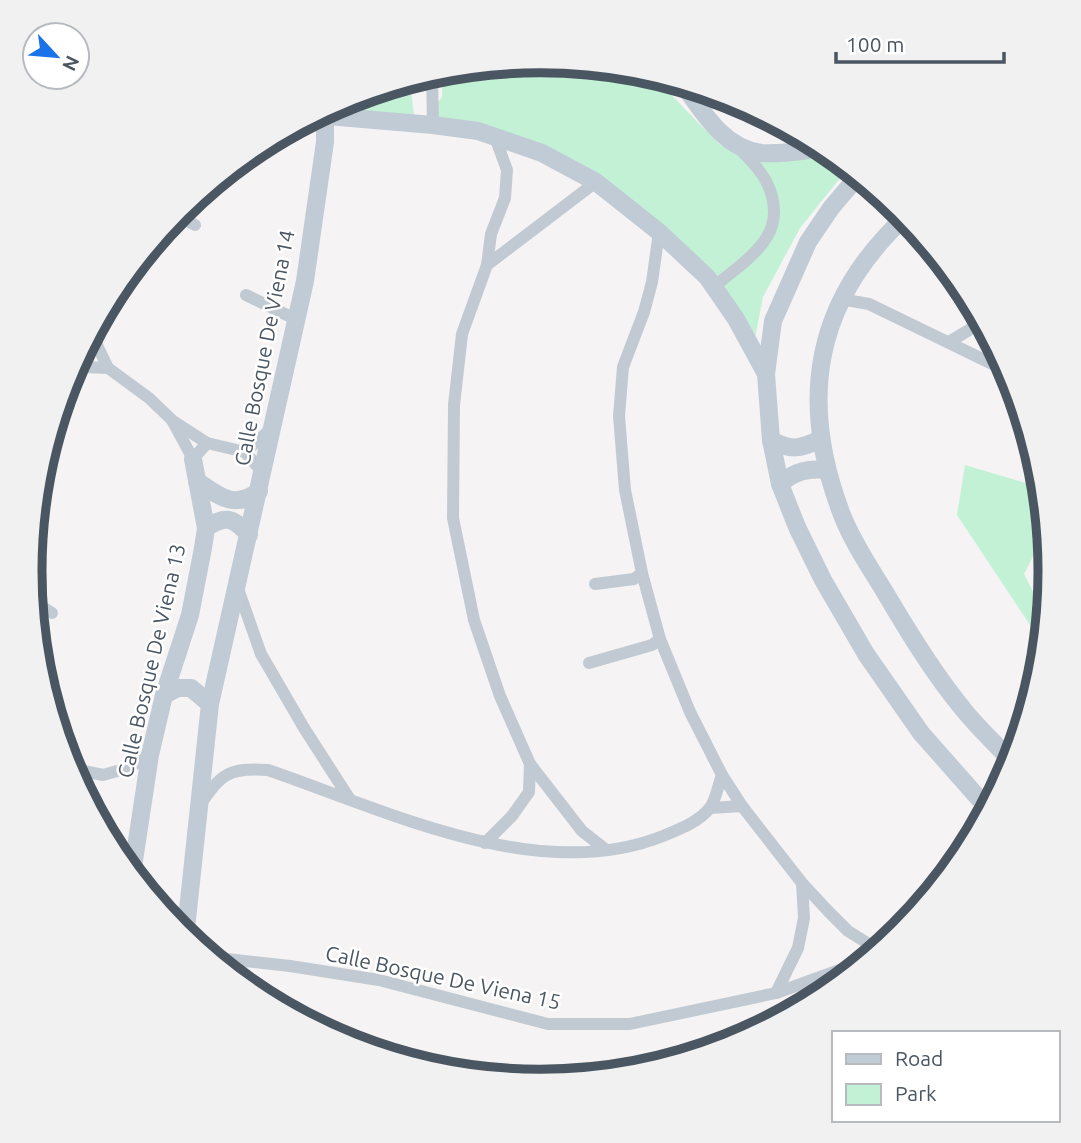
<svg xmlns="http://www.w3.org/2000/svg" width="1081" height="1143" viewBox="0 0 1081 1143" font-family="Ubuntu,sans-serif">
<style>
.green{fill:#c3f1d5}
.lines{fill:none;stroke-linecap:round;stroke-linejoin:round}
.street{stroke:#c1cad2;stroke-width:12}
.secondary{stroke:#c1cbd6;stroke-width:18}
.labels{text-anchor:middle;stroke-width:5;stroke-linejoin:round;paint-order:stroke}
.street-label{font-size:21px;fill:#4a5661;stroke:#fff}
.rim{fill:none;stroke:#4a5661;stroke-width:9}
</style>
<rect width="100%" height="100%" fill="#f5f3f3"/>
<g class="green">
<polygon points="541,61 641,71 651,74 719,144 756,162 836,157 849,167 800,228 763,297 752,353 718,285 569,162 437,120 435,106 442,97 443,70"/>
<polygon points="410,80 414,116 331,107 345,99"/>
<polygon points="965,465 1043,488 1048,535 1044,535 1024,574 1047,619 1044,646 957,515"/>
</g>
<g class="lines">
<g class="street">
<polyline points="432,73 433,125"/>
<polyline points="176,215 195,225"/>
<polyline points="659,232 652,282 644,312 623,367 619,416 625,490 642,573 660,639 690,712 722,775 742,806 802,883 828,911 848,931 880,951"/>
<polyline points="487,265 491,234 505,198 507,170 495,137"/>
<path d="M715,286C751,256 792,233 766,181C760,169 747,157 738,147"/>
<polyline points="246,295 297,320"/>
<polyline points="840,299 869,304 1011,373"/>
<polyline points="95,326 97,345 108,368 149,398 173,421 207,443 245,452 263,473"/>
<polyline points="949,342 969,330 982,319"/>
<polyline points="71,371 83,367 108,368"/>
<polyline points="173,422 193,459 207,443"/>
<polyline points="245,452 271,429"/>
<polyline points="595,584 634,579 642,573"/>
<polyline points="237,586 261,654 304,728 349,798"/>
<polyline points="33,601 52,613"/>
<polyline points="589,663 652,645 660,639"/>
<polyline points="530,764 582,831 605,849"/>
<polyline points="69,768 103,775 128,768 150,755"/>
<polyline points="87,800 118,839 132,865"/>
<path d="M200,805C221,774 229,767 268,770C385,810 539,886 663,836C679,829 697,823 709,809C716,801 718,785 722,775"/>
<polyline points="710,808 742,806"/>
<polyline points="485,843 512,816 529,792 530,764 500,696 474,620 453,518 454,405 462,334 487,265 596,182"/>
<polyline points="209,957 290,966 379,980 548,1024 630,1024 776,993 870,959"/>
<polyline points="776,993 798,948 804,918 802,883"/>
</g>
<g class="secondary">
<path d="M682,83C702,111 723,148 761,153C781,155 805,150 826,148"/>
<polyline points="316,115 433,125 478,131 542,153 596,182 659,232 707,277 736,319 766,374"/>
<polyline points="859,175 831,208 808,242 773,321 766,374 771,440 780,484 797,527 823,580 866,654 921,733 989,810"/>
<path d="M906,216C814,301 798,400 842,515C853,543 871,569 886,594C909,633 934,674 963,709C978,728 997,745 1013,763"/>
<path d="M771,440C791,451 800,449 821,439"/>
<path d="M197,481C219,496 234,510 259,491"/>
<path d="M780,484C795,471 808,468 827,470"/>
<path d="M206,528C225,515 233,517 249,535"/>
<polyline points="164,695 178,688 191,688 210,704"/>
<polyline points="132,874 150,755 164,695 190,615 203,548 206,528 193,459"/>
<polyline points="185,938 210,704 305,281 325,142 325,117"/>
</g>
</g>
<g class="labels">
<g class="street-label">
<text transform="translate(265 348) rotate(-79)" y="7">Calle Bosque De Viena 14</text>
<text transform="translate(152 661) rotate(-77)" y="7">Calle Bosque De Viena 13</text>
<text transform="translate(443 978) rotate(12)" y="7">Calle Bosque De Viena 15</text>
</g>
</g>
<path d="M0 0H1081V1143H0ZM42 571a498 498 0 1 1 996 0a498 498 0 1 1-996 0Z" fill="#f1f1f2" fill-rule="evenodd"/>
<path class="rim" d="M42 571a498 498 0 1 1 996 0a498 498 0 1 1-996 0Z"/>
<rect x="832" y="1031" width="228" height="91" fill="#ffffff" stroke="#b7bbc0" stroke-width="2"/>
<rect x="846" y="1054" width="35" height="10" fill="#c1cbd6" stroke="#b7bbc0" stroke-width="2"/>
<text x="895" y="1066" font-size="21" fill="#4a5661">Road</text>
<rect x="846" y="1084" width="35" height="21" fill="#c3f1d5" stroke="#b7bbc0" stroke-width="2"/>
<text x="895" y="1101" font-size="21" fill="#4a5661">Park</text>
<g transform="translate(56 56) rotate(116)"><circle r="33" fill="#ffffff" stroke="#b7bbc0" stroke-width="2"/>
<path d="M0-5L12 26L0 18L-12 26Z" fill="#1a73e8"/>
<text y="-10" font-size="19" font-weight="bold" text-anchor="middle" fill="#4a5661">N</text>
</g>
<path d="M836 52v10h168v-10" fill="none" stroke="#4a5661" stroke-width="3.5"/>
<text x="846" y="52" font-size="21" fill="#4a5661" stroke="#ffffff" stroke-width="5" paint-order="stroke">100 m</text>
</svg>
